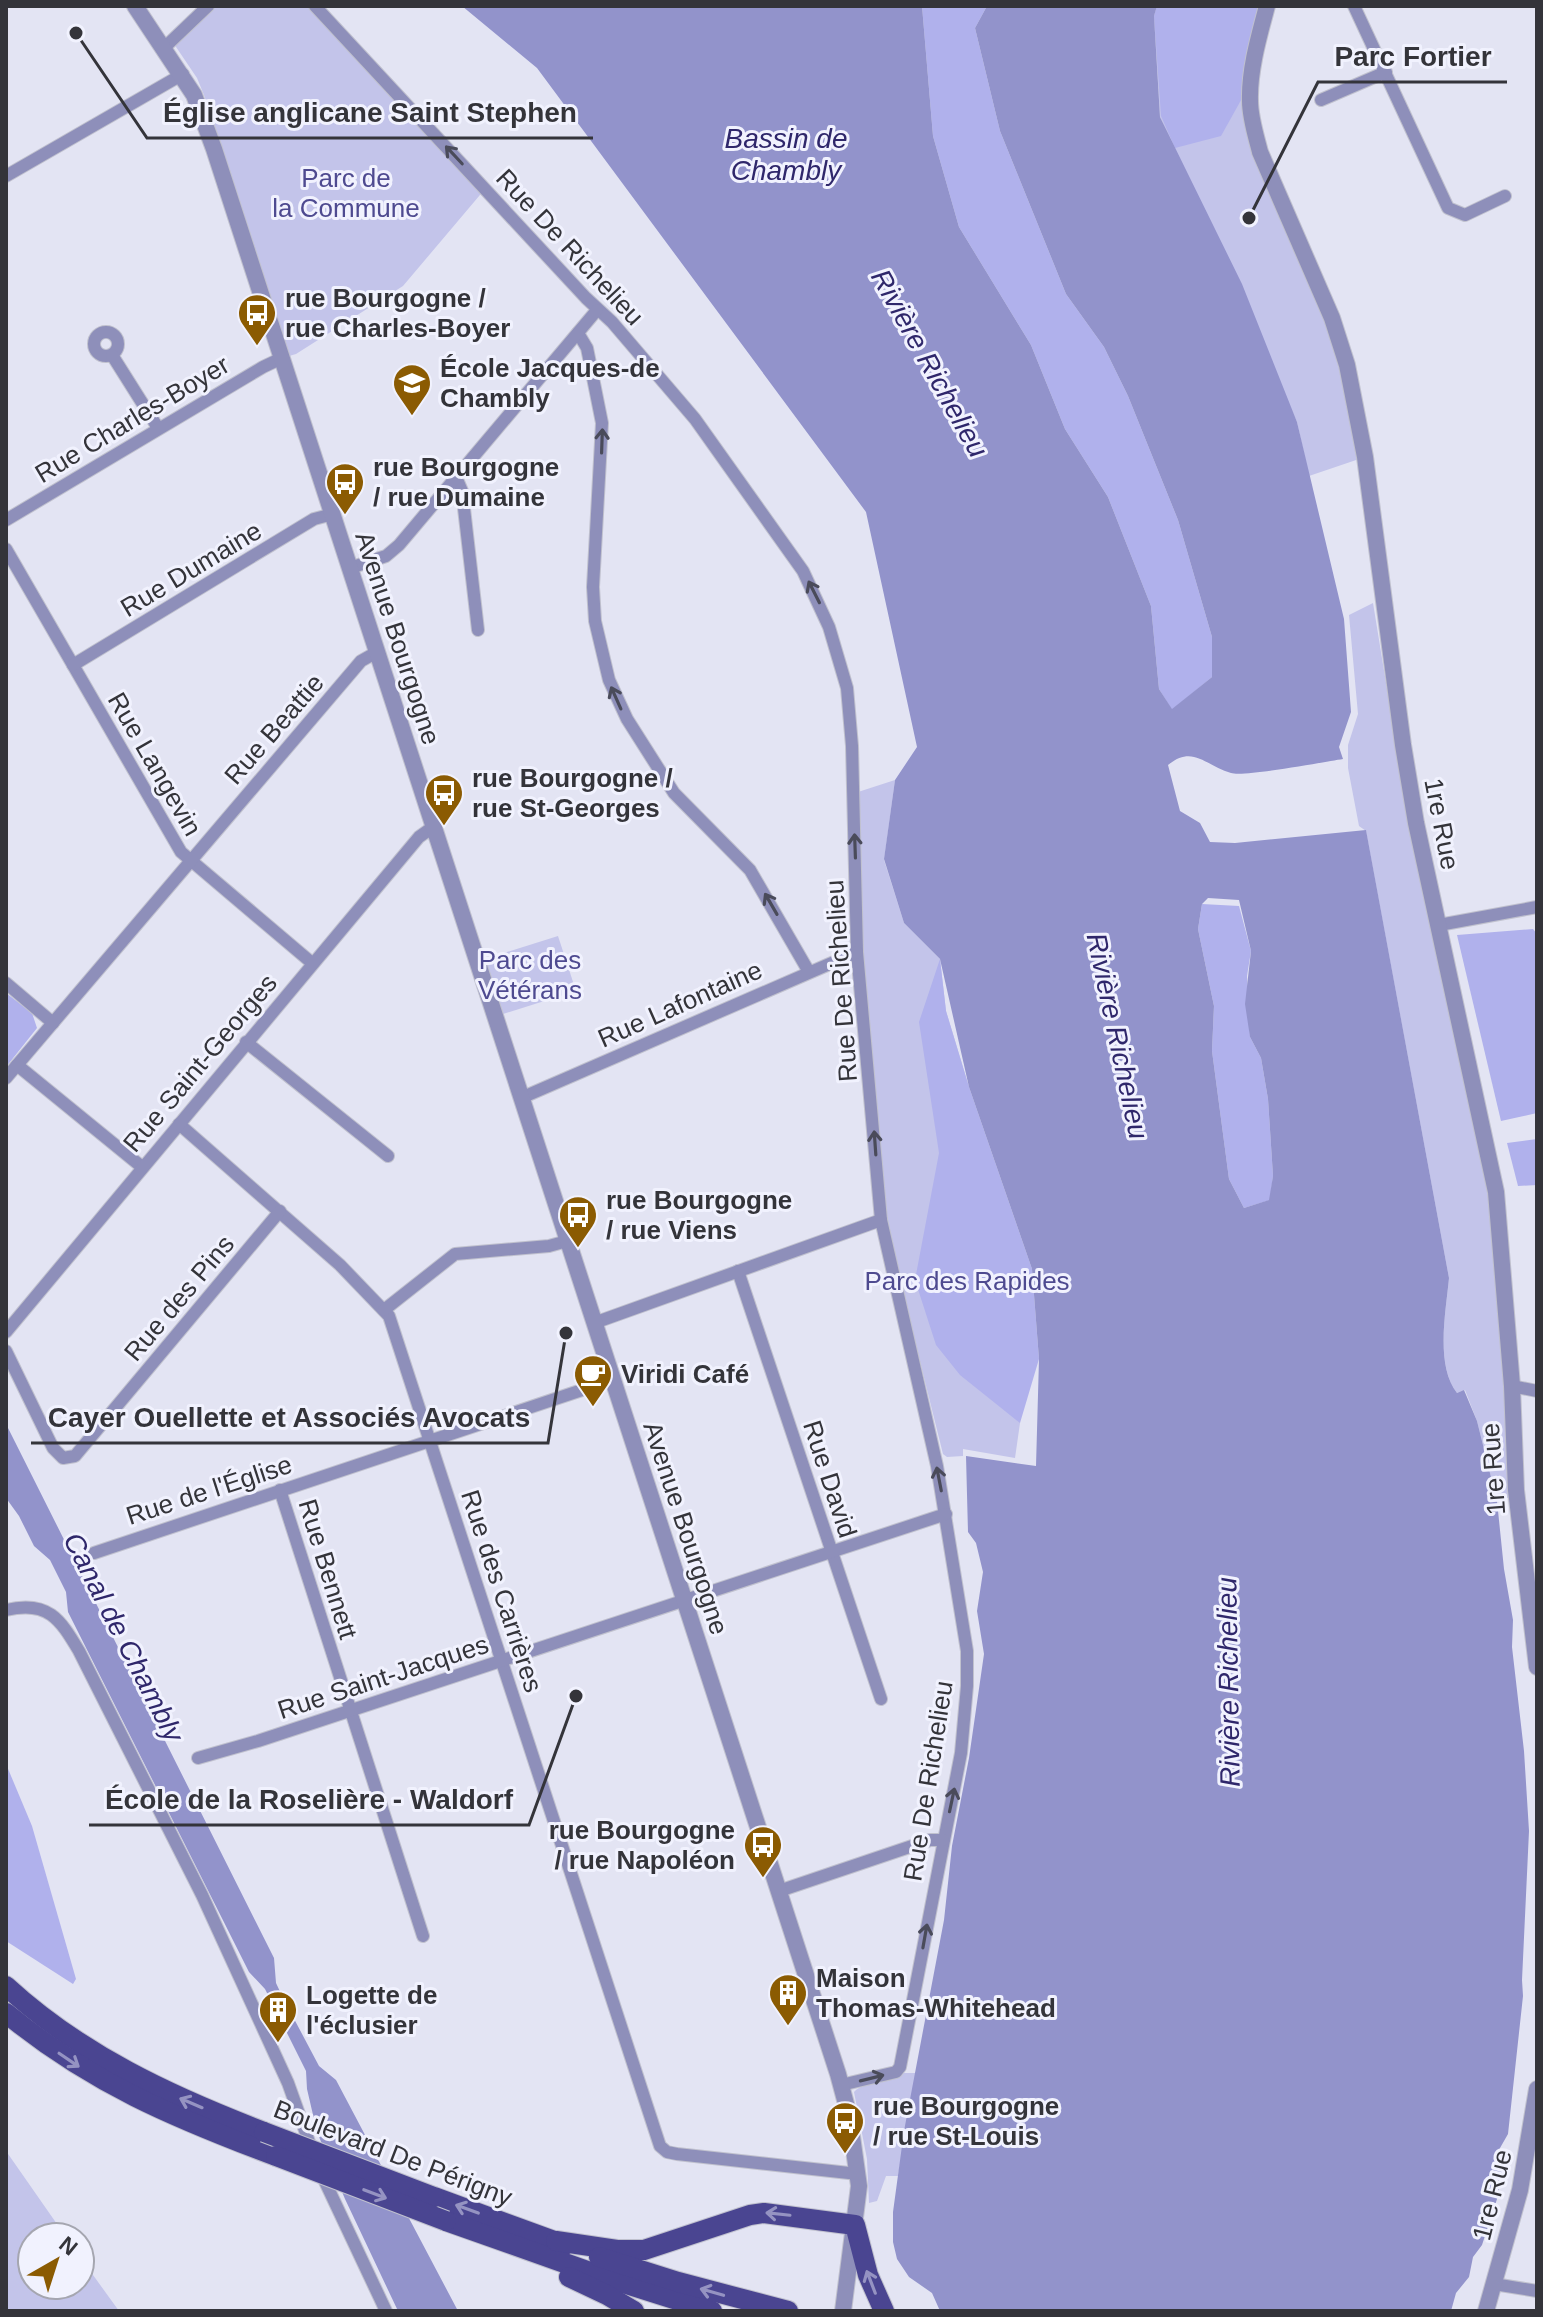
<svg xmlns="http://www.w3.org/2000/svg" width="1543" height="2317" viewBox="0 0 1543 2317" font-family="Helvetica,sans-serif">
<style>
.green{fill:#c3c4ea}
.forest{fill:#b0b1ec}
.water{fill:#9293cb;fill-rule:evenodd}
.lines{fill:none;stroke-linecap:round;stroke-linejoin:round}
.minor-casing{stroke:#c0c1ce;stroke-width:14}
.tertiary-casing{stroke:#c0c1ce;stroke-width:18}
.primary-casing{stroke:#c0c1ce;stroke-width:22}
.minor{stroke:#8e8fba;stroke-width:12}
.tertiary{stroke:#8e8fba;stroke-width:16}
.primary{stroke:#4a4591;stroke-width:20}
.primary-bridge-casing{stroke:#c0c1ce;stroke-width:22;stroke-linecap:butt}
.primary-bridge{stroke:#4a4591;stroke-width:20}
.oneway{stroke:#4a4b5a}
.oneway2{stroke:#9593c2}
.labels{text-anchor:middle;stroke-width:6;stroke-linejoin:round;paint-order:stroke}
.park-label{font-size:26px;fill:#4e4a90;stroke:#f1f2fe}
.street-label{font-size:26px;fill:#34343a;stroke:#f1f2fe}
.poi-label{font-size:26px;font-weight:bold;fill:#34343a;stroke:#f1f2fe;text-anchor:start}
.water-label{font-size:28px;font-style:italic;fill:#2f276b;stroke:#f1f2fe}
.leader{fill:none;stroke:#34343a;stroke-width:3}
.callout-dot{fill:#34343a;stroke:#f1f2fe;stroke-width:3}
.callout-label{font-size:28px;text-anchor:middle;font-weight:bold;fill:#34343a;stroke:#f1f2fe;stroke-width:6;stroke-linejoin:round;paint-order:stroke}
</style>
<rect width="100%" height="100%" fill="#e3e4f3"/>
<g class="green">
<polygon points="208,6 315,6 485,189 403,286 296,354 289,356 204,95 197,78 172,41"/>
<polygon points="1157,6 1250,103 1332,318 1365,457 1309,476 1297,422 1160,117 1154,16"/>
<path d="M1373,603L1408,818L1483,1136L1512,1386L1504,1396L1511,1497L1497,1501L1477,1421L1465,1390L1457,1393C1435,1364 1446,1312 1449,1278L1366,831L1359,826L1348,768V745L1358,714L1349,615Z"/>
<polygon points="895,780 884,860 904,923 940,959 946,1011 969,1087 1020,1423 1015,1458 963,1449 963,1456 947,1457 943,1454 897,1269 885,1206 862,943 858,792"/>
<polygon points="558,936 576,991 503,1014 485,959"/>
<path d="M904,2073H916L898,2176H886L877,2201L869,2203L867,2159L854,2092C866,2079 890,2085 904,2073Z"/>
<polygon points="6,2151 66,2237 32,2237 32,2285 80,2285 80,2257 119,2311 6,2311"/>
</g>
<g class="forest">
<polygon points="922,6 987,6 975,28 1000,131 1066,294 1104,347 1128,396 1178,520 1212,637 1212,677 1172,710 1159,689 1151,606 1108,497 1065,429 1031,345 959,227 933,136"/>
<polygon points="1157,6 1266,6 1250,84 1221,136 1175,148 1161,116 1154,16"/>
<polygon points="1202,904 1239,906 1251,951 1247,976 1250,1037 1261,1058 1268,1099 1273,1176 1270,1200 1244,1208 1229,1179 1212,1051 1214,1006 1198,929"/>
<polygon points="1533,929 1537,934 1537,1113 1501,1121 1457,935"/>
<polygon points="940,959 946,1011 969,1087 1032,1269 1039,1359 1020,1423 960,1375 936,1345 915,1280 939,1153 919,1022"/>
<polygon points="6,993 32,1013 37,1028 6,1067"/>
<polygon points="1537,1139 1537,1185 1518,1186 1507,1143"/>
<polygon points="6,1764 32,1826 76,1979 73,1984 6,1941"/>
</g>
<g class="water">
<path d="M462,6H922L933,136L959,227L1031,345L1065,429L1108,497L1151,606L1159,689L1172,709L1212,677V637L1178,520L1128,396L1104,347L1066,294L1000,131L975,28L987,6H1157L1154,16L1160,117L1242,284L1297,422L1344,619L1351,712L1339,747L1343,759C1323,762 1245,777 1231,773C1206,766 1193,744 1168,765L1180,811L1200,823L1210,842L1235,843L1366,830L1449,1278C1446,1311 1435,1365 1457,1393L1464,1390L1477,1421L1497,1501L1504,1569L1513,1620L1512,1647L1524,1751L1529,1831L1522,1980L1523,1996L1508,2134L1500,2148L1499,2156L1503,2165L1497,2199L1482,2245L1473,2257L1469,2277L1456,2293L1451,2311H940L932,2293L909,2277L897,2259L893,2242V2212L904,2131L944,1920L952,1846L969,1758L984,1654L977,1611L983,1572L976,1543L968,1532L966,1456L1036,1466L1039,1359L1032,1269L969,1087L940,959L904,923L884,859L895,780L917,747L866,512L537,68ZM1208,898L1239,900L1251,951L1245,1004L1250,1037L1261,1058L1268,1099L1273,1176L1269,1200L1244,1208L1229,1179L1212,1051L1214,1006L1198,929L1202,904Z"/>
<polygon points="6,1424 274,1958 276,1983 283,1998 319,2066 336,2080 458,2311 398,2311 345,2199 317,2132 307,2089 306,2071 265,1989 249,1972 68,1612 66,1592 50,1560 34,1546 19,1516 6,1498"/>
</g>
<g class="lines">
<g class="minor-casing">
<g id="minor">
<polyline points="315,6 586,298 612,322 695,419 803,571 829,627 847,688 852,746 857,952 881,1220 937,1466 967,1651 967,1686 961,1753 900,2067 896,2072 841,2085"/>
<polyline points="1354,6 1448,208 1465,215 1505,196"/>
<polyline points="165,47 208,6"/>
<polyline points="1321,100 1386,72"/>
<polyline points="6,176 183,74"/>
<circle cx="106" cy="344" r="12"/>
<polyline points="578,333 587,348 602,423 593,587 595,621 609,680 627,719 674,793 750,870 809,972"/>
<polyline points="112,355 158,428"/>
<polyline points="456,477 462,491 478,630"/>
<polyline points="6,520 263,367 282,358"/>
<polyline points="6,549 181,852 312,963"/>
<polyline points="350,568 386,556 399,545 597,310"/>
<polyline points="73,665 314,519 333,514"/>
<polyline points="1439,925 1537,907"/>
<polyline points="6,983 53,1023"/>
<polyline points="246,1042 388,1156"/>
<polyline points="17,1065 142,1167"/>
<polyline points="6,1078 361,661 377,652"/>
<polyline points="521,1098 857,952"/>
<polyline points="179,1124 340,1265 389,1316 660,2146 667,2152 677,2154 858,2174"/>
<polyline points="738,1271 881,1699"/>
<polyline points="384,1310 455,1254 549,1246 567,1241"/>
<polyline points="594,1323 881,1220"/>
<polyline points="6,1332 419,837 433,827"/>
<polyline points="6,1351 53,1448 63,1458 75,1456 280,1211"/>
<polyline points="1512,1386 1537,1391"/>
<polyline points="280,1490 423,1936"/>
<polyline points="94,1553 612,1380"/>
<path d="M6,1610C48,1600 60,1619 79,1651L202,1895L288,2083L313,2153"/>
<polyline points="198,1758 258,1741 946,1514"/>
<polyline points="779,1891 930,1840 943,1840"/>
<polyline points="320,2171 386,2311"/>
<polyline points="1494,2284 1537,2291"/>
</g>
</g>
<g class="tertiary-casing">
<g id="tertiary">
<polyline points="135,6 194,95 214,149 838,2074 849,2115 859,2186 843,2311"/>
<path d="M1267,6C1259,36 1249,70 1250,101C1250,118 1256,136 1260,152L1332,318L1347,365L1365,457L1403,745L1416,823L1496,1192L1512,1386L1516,1490L1537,1667"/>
<polyline points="1486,2311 1520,2190 1537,2089"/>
</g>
</g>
<g class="primary-casing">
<g id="primary">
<path d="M6,1986C81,2055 170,2096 264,2132"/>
<path d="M6,2013C91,2083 175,2118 276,2156"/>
<polyline points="434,2197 565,2245"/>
<polyline points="446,2221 604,2277 712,2311"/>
<polyline points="556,2241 617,2250 644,2250 750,2215 764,2213 855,2225 868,2275 884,2311"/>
<polyline points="599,2257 678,2282 788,2311"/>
<polyline points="569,2277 607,2295 634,2311"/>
</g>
</g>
<use href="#minor" class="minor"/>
<use href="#tertiary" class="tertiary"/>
<use href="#primary" class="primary"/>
<g class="primary-bridge-casing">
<g id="primary-bridge">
<polyline points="264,2132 434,2197"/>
<polyline points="276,2156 446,2221"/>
</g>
</g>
<use href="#primary-bridge" class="primary-bridge"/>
</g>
<defs><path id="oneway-shaft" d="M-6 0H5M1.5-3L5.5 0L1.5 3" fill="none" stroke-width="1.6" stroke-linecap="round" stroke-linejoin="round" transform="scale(2)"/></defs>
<g class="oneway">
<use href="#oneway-shaft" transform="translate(454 155) rotate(-133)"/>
<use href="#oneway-shaft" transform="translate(602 441) rotate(-88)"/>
<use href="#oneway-shaft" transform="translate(814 592) rotate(-117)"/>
<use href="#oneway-shaft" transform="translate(616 698) rotate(-114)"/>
<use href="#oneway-shaft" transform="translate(855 846) rotate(-92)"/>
<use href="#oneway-shaft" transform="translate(771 904) rotate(-120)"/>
<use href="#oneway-shaft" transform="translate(875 1143) rotate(-94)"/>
<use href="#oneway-shaft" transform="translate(939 1479) rotate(-101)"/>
<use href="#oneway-shaft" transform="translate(952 1800) rotate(-78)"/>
<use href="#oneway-shaft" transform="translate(925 1936) rotate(-80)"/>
<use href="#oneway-shaft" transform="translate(872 2078) rotate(-14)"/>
</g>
<g class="oneway2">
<use href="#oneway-shaft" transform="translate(69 2060) rotate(34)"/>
<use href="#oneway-shaft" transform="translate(191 2103) rotate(-157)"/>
<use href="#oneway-shaft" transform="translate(375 2194) rotate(21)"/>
<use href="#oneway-shaft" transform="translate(467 2209) rotate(-160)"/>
<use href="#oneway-shaft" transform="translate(778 2214) rotate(-174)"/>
<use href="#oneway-shaft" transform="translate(871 2282) rotate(-111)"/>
<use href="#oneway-shaft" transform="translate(712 2292) rotate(-164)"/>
</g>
<defs>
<g id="bus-pin" transform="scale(2)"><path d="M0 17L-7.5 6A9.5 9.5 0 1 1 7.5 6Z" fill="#8b5b02" stroke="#f1f2fe"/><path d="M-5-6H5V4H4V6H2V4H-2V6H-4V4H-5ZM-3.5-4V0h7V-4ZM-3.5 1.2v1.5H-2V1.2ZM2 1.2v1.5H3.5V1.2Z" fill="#fff"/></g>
<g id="school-pin" transform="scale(2)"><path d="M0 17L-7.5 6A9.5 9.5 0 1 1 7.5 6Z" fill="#8b5b02" stroke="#f1f2fe"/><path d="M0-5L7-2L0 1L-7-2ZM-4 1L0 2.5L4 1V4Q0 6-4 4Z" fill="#fff"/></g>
<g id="cafe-pin" transform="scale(2)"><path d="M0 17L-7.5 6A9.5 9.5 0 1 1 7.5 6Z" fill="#8b5b02" stroke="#f1f2fe"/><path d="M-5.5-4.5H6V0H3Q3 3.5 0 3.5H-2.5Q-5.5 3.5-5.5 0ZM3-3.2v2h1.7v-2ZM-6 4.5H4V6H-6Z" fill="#fff"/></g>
<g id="building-pin" transform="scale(2)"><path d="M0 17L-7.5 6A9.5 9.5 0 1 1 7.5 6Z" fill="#8b5b02" stroke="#f1f2fe"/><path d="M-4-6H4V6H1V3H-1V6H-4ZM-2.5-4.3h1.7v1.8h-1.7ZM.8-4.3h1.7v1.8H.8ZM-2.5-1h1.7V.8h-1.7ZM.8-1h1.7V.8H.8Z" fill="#fff"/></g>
</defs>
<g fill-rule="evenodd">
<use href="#bus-pin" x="257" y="313"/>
<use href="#school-pin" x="412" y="383"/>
<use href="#bus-pin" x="345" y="482"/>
<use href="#bus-pin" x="444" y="793"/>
<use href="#bus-pin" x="578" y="1215"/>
<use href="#cafe-pin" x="593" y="1374"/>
<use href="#bus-pin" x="763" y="1845"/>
<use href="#building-pin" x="788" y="1993"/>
<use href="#building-pin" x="278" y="2010"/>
<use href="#bus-pin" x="845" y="2121"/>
</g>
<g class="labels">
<g class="park-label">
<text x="346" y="187">Parc de<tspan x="346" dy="30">la Commune</tspan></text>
<text x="530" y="969">Parc des<tspan x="530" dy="30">Vétérans</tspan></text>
<text x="967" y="1290">Parc des Rapides</text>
</g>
<g class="street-label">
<text transform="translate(570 247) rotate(47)" y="9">Rue De Richelieu</text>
<text transform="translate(132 419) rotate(-31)" y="9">Rue Charles-Boyer</text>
<text transform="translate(191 569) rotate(-31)" y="9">Rue Dumaine</text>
<text transform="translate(398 638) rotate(72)" y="9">Avenue Bourgogne</text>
<text transform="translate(274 729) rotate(-49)" y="9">Rue Beattie</text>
<text transform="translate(155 764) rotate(60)" y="9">Rue Langevin</text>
<text transform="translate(1442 824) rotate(79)" y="9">1re Rue</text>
<text transform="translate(841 981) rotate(-94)" y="9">Rue De Richelieu</text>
<text transform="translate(680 1004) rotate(-24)" y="9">Rue Lafontaine</text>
<text transform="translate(200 1063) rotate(-50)" y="9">Rue Saint-Georges</text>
<text transform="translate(179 1298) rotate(-50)" y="9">Rue des Pins</text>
<text transform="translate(1493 1469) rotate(-94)" y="9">1re Rue</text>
<text transform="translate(830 1479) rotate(72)" y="9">Rue David</text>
<text transform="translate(209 1490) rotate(-18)" y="9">Rue de l'Église</text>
<text transform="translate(686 1528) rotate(72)" y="9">Avenue Bourgogne</text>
<text transform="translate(328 1569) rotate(73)" y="9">Rue Bennett</text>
<text transform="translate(502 1591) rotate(72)" y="9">Rue des Carrières</text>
<text transform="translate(383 1677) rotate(-18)" y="9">Rue Saint-Jacques</text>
<text transform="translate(928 1781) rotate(-81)" y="9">Rue De Richelieu</text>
<text transform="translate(393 2153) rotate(21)" y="9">Boulevard De Périgny</text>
<text transform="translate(1492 2195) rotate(-76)" y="9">1re Rue</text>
</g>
<g class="poi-label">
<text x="285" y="307">rue Bourgogne /<tspan x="285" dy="30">rue Charles-Boyer</tspan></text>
<text x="440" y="377">École Jacques-de<tspan x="440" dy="30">Chambly</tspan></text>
<text x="373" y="476">rue Bourgogne<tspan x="373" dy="30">/ rue Dumaine</tspan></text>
<text x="472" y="787">rue Bourgogne /<tspan x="472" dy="30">rue St-Georges</tspan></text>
<text x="606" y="1209">rue Bourgogne<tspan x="606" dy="30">/ rue Viens</tspan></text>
<text x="621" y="1383">Viridi Café</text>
<text x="735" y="1839" text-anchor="end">rue Bourgogne<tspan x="735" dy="30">/ rue Napoléon</tspan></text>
<text x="816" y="1987">Maison<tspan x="816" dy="30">Thomas-Whitehead</tspan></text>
<text x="306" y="2004">Logette de<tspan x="306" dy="30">l'éclusier</tspan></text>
<text x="873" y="2115">rue Bourgogne<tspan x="873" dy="30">/ rue St-Louis</tspan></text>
</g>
<g class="water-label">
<text x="786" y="148">Bassin de<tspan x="786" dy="32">Chambly</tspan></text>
<text transform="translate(930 363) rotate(61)" y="10">Rivière Richelieu</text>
<text transform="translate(1118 1036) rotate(78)" y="10">Rivière Richelieu</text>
<text transform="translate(124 1637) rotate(63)" y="10">Canal de Chambly</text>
<text transform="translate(1228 1682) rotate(-91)" y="10">Rivière Richelieu</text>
</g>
</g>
<path class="leader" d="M1249 218L1318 82H1507M76 33L147 138H593M566 1333L548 1443H31M576 1696L529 1825H89"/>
<g class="callout-dot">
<circle cx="1249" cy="218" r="8"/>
<circle cx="76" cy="33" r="8"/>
<circle cx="566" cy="1333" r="8"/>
<circle cx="576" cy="1696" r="8"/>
</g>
<g class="callout-label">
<text x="1413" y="66">Parc Fortier</text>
<text x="370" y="122">Église anglicane Saint Stephen</text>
<text x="289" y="1427">Cayer Ouellette et Associés Avocats</text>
<text x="309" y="1809">École de la Roselière - Waldorf</text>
</g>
<rect width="1543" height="2317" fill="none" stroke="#34343a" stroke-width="16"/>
<g transform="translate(56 2261) rotate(39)"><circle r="38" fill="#f1f2fe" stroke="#a5a6b0" stroke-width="2"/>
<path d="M0-6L14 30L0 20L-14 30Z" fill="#8b5b02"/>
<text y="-12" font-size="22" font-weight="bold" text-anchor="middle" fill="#34343a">N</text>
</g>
</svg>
